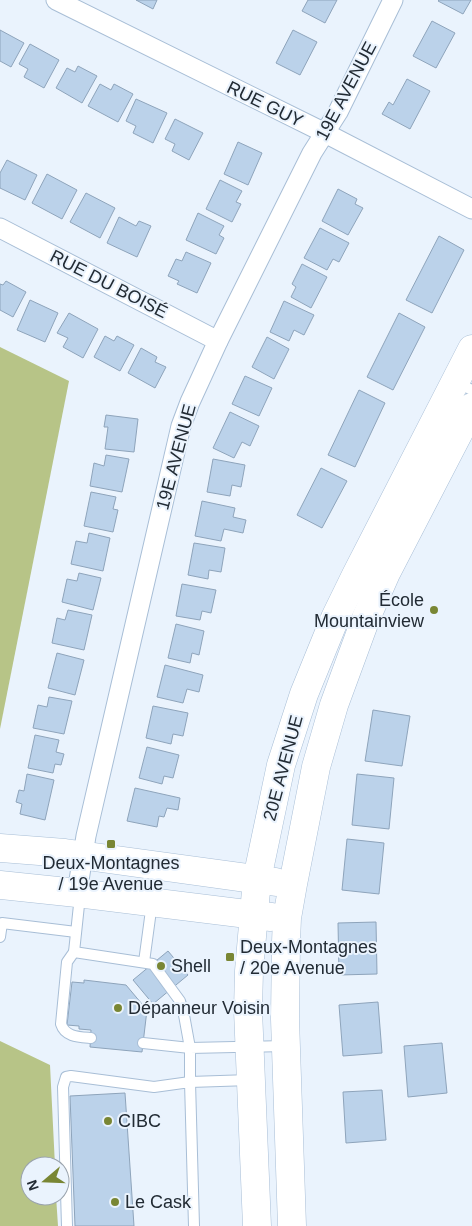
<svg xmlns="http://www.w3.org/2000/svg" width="472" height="1226" viewBox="0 0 472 1226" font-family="Arial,sans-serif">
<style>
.forest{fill:#b7c487}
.building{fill:#bbd2ea;stroke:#8ea4bb}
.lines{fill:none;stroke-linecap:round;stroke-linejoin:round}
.lane-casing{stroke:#a8bed6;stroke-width:12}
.street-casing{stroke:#a8bed6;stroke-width:21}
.secondary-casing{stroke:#a8bed6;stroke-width:29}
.lane{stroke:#fff;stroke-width:10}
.street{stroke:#fff;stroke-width:19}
.secondary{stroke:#fff;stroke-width:28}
.poi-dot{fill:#798634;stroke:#eaf3fd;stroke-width:2}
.labels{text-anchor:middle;stroke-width:4;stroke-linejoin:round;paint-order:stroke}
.street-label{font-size:18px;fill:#222b34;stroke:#eaf3fd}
.poi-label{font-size:18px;fill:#222b34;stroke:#eaf3fd;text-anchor:start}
</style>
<rect width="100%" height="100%" fill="#eaf3fd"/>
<g class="forest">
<polygon points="0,347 69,381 0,729"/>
<polygon points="0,1041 50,1065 55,1166 30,1166 30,1196 56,1196 58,1226 0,1226"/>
</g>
<g class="building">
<polygon points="136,0 157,0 153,9"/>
<polygon points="308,0 337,0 325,23 302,11"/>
<polygon points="439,0 471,0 463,14 438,1"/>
<polygon points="432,21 455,33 436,68 413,56"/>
<polygon points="0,30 24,43 11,67 0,61"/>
<polygon points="293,30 317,42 300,75 276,63"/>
<polygon points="30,44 59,60 44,88 24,77 28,69 19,64"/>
<polygon points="78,66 97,76 82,103 56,88 67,68 75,72"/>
<polygon points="407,79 430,91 410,129 382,114 389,102 393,105"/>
<polygon points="100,84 111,90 114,84 133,94 118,122 88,106"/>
<polygon points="136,99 167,113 153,143 133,133 136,126 126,121"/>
<polygon points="175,119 203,133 189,160 172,151 175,144 165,139"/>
<polygon points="238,142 262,153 248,185 224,174"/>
<polygon points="7,160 37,175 25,200 0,188 0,173"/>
<polygon points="47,174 77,190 62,219 32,203"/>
<polygon points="220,180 242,191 236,202 241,204 232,222 206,209"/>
<polygon points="338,189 357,199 355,204 363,208 348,235 322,221"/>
<polygon points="86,193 115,208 100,238 70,222"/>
<polygon points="198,213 224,226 219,235 224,238 216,254 186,240"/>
<polygon points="119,217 136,226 139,221 151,226 137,257 107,243"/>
<polygon points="320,228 349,243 339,262 333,259 327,270 304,258"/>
<polygon points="439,236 464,250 432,313 406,300"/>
<polygon points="186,252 211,263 197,293 177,284 179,281 168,276 176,259 182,261"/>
<polygon points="302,264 327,277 311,308 291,297 296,287 292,284"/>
<polygon points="6,281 26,292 13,317 0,310 0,284 3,285"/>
<polygon points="30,300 58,313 45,342 17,330"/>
<polygon points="284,301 314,315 304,335 294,330 289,341 270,332"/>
<polygon points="69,313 98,329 83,358 63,347 68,338 57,333"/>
<polygon points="399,313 425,327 393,390 367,377"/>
<polygon points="105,336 114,341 117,336 134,345 120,371 94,357"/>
<polygon points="267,337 289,349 274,379 252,367"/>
<polygon points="141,348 157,357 155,362 166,367 155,388 128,373"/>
<polygon points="245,376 272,388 259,416 232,404"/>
<polygon points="359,390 385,403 355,467 328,455"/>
<polygon points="230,412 259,426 250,446 242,442 234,458 213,448"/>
<polygon points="106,415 138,419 134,452 105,449 108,427 104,427"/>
<polygon points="106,455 129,459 122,492 90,486 94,463 104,466"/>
<polygon points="213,459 245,465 241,487 232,485 230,496 207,492"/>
<polygon points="321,468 347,481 322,528 297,515"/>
<polygon points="91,492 116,497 113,509 118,510 113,532 84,526"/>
<polygon points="202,501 235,508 233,517 246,520 243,533 224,529 221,541 195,536"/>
<polygon points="89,533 110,538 103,571 71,564 76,541 87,543"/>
<polygon points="194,543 225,548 221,572 209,570 208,579 188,575"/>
<polygon points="79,573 101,578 93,610 62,602 67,579 77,581"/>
<polygon points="182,584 216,590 211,613 202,611 200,620 176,616"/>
<polygon points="68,610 92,615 84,650 52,643 57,618 65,620"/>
<polygon points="176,624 204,631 199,655 192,653 190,663 168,658"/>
<polygon points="57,653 84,660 75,695 48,688"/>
<polygon points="165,665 203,675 199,692 187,689 183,703 157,697"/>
<polygon points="49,697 72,701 64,734 33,728 38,705 47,707"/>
<polygon points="153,706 188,713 183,736 173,734 171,744 146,738"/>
<polygon points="373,710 410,716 402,766 365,761"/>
<polygon points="35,735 59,740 56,752 64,754 61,765 55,764 53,773 28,768"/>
<polygon points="147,747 179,755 173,778 164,776 162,784 139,778"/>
<polygon points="27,774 54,780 45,820 20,814 22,804 16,802 19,790 24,791"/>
<polygon points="357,774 394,778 389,829 352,825"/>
<polygon points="135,788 180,798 178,810 167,808 164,817 159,816 157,827 127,821"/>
<polygon points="347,839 384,843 379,894 342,890"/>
<polygon points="376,922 377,974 339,975 338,923"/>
<polygon points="168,951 188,975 153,1004 133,980"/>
<polygon points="84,980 126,985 147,1010 142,1052 90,1047 91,1030 79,1029 79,1026 67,1025 72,982 84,983"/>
<polygon points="378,1002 382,1053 343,1056 339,1005"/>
<polygon points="442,1043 447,1093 408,1097 404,1046"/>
<polygon points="382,1090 386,1140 346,1143 343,1092"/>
<polygon points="125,1093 134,1226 75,1226 70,1096"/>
</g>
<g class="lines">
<g class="lane-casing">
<g id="lane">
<polyline points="456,382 472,390"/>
<polyline points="77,894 79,905 74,952 153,964 180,1001 184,1015 190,1048 143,1043"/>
<polyline points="0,937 2,923 76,932"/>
<path d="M74,952L67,962L61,1024C65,1037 79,1037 91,1038"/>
<polyline points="144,962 152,903"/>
<polyline points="250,1080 190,1082 190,1048 284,1046"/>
<polyline points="67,1226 63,1087 66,1077 71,1076 154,1087 190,1082 194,1226"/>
</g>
</g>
<g class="street-casing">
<g id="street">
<polyline points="56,0 325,133 472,209"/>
<polyline points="0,228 218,341"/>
<polyline points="77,893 86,836 181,426 190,402 218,341 312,153 338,112 393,0"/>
</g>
</g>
<g class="secondary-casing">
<g id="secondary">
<polyline points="0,848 65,853 276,882"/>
<polyline points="0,885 77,893 271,917"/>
<polyline points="257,1226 248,1010 249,971 257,879 281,765 304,694 335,618 356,575 472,349"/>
<polyline points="292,1226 285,1019 286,942 287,918 293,884 316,767 334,705 366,618 386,573 472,407"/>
</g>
</g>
<use href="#lane" class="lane"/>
<use href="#street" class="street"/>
<use href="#secondary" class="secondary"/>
</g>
<g class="poi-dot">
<circle cx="434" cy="610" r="5"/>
<rect x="106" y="839" width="10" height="10" rx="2.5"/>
<rect x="225" y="952" width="10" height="10" rx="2.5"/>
<circle cx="161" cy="966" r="5"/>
<circle cx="118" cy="1008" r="5"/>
<circle cx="108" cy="1121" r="5"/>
<circle cx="115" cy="1202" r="5"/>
</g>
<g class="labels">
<g class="street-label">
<text transform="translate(346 91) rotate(-62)" y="6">19E AVENUE</text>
<text transform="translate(265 104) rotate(26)" y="6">RUE GUY</text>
<text transform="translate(109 284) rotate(27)" y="6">RUE DU BOISÉ</text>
<text transform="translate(176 457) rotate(-75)" y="6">19E AVENUE</text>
<text transform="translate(283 768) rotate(-75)" y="6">20E AVENUE</text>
</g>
<g class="poi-label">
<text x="424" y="606" text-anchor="end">École<tspan x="424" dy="21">Mountainview</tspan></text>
<text x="111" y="869" text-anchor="middle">Deux-Montagnes<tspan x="111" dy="21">/ 19e Avenue</tspan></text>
<text x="240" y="953">Deux-Montagnes<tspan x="240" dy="21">/ 20e Avenue</tspan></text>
<text x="171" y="972">Shell</text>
<text x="128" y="1014">Dépanneur Voisin</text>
<text x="118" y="1127">CIBC</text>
<text x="125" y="1208">Le Cask</text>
</g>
</g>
<g transform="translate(45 1181) rotate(251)"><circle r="24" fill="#eaf3fd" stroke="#9aa3ad"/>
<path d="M0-4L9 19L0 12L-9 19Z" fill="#798634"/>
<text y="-8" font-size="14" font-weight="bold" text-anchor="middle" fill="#222b34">N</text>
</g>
</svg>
